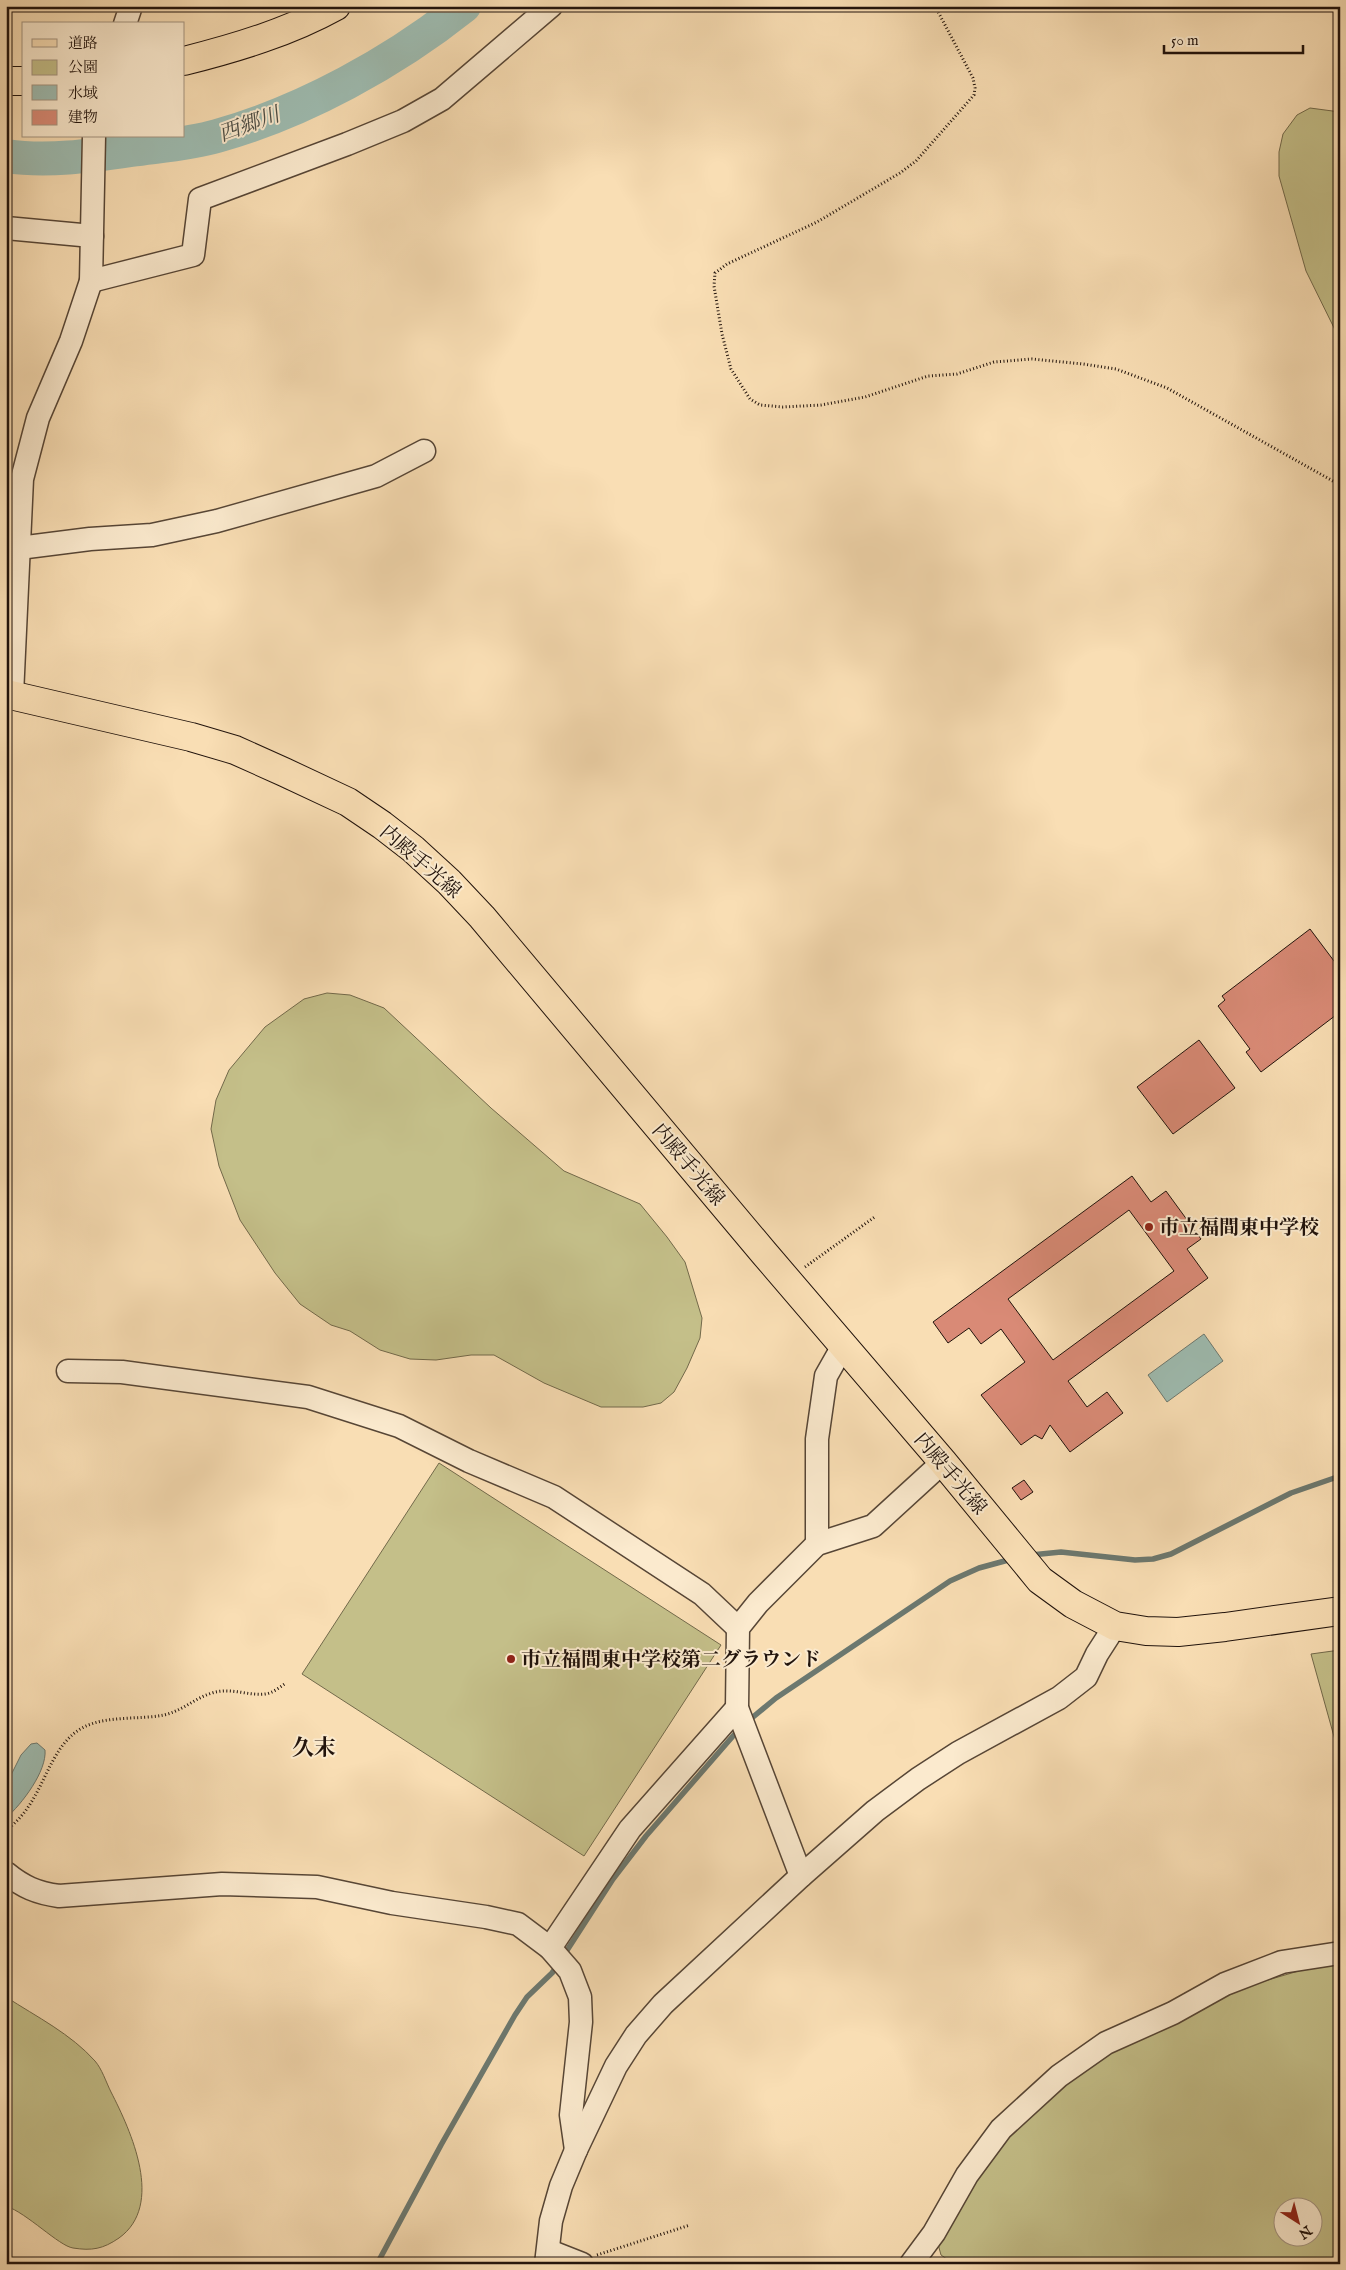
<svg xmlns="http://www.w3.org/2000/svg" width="1346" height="2270" viewBox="0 0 1346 2270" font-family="'IM FELL English','Noto Serif JP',serif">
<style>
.green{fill:#c4bf89;stroke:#72694a;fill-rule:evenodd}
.water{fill:#9ebcb1;stroke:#6c786f}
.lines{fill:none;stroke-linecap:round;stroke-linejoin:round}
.stream{stroke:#6c786f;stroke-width:5.5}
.river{stroke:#9ebcb1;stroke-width:34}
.building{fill:#d98a76;stroke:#21130c;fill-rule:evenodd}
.minor-casing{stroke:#574636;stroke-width:25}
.major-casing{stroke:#21130c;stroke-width:30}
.path{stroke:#21130c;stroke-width:3;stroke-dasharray:1 2.5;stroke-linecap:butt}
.minor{stroke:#fbeace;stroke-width:22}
.major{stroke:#f9deb4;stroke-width:28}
.poi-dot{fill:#8f2418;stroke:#fbeace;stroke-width:2}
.labels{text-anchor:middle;stroke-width:4;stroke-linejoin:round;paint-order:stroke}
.street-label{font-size:20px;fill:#21130c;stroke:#fbeace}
.poi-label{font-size:20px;font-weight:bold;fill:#21130c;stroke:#fbeace;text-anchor:start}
.water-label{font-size:21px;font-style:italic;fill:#4d4e46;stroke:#fbeace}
.quarter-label{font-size:22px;font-weight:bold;fill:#21130c;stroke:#fbeace}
</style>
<rect width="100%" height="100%" fill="#f9deb4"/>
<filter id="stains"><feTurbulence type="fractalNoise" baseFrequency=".004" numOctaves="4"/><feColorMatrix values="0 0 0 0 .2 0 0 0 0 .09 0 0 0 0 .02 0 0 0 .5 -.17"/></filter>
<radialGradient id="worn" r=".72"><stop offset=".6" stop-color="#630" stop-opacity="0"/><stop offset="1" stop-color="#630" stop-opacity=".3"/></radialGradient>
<g class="green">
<polygon points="1310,108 1340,112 1340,340 1306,271 1279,176 1279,152 1283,134 1297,115"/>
<polygon points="327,993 350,995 384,1008 491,1108 564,1171 640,1204 667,1237 685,1262 702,1318 700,1338 687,1368 674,1392 661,1403 643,1407 601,1407 544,1383 494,1355 471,1355 436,1360 410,1359 380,1350 350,1331 331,1325 300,1304 275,1273 240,1220 219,1166 211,1129 216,1100 229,1070 265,1027 304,999"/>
<polygon points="439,1463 721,1645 584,1856 302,1674"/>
<polygon points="1340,1650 1340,1758 1311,1654"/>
<path d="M1340,1963V2264H954L941,2255L938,2244L978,2175L1009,2135L1069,2081L1109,2052L1241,1988L1312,1967ZM1284,2208H1314V2238H1284Z"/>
<path d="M6,1997C37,2017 71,2034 95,2061C102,2069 106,2082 111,2092C131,2131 165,2205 119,2238C103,2249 92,2251 73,2248C59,2246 27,2213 6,2206Z"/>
</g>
<g class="water">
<polygon points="1204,1334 1223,1361 1167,1402 1148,1375"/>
<path d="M37,1743L45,1750C47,1771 22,1804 6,1818V1785L21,1755L31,1744Z"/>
</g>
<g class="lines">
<g class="stream">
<polyline points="1031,1555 1061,1552 1135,1560 1153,1559 1171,1554 1291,1493 1340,1476"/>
<polyline points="747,1722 776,1698 950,1581 979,1568 1012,1559"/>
<polyline points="564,1955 613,1879 646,1836 740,1728"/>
<polyline points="377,2264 441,2145 515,2015 527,1997 552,1973 558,1965"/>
</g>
<path class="river" d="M6,156C47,162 90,156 131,150C159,146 190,144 217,136C303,112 394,62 464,6"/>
</g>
<g class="building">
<polygon points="1310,929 1340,969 1340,1012 1261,1072 1246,1052 1250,1049 1218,1006 1225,1000 1222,996"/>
<polygon points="1199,1040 1235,1088 1173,1134 1137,1087"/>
<path d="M1132,1176L1151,1202L1166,1191L1201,1239L1187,1249L1208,1278L1068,1381L1087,1407L1107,1392L1123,1413L1070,1452L1050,1425L1042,1439L1035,1435L1021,1445L981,1395L1025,1362L1001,1329L981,1344L969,1328L948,1343L933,1322ZM1129,1210L1174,1271L1053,1360L1008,1299Z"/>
<polygon points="1024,1480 1033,1492 1021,1500 1012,1488"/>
</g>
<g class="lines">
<g class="minor-casing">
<g id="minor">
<polyline points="125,24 131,6"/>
<polyline points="6,228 92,236"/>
<polyline points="91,281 193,255 200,199 347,144 403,121 442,99 551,6"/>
<polyline points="19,548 90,539 152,535 217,521 376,476 424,451"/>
<polyline points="12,695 22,479 38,418 71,341 91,281 94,136"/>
<polyline points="68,1371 122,1372 308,1397 399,1426 469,1461 554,1497 702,1594 738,1628"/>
<polyline points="817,1544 817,1439 826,1376 843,1346"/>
<path d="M6,1873C23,1887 37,1893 59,1896L222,1884L317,1887L392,1903L486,1917L518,1924L550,1948L570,1971L580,1997L581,2022L571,2115L576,2150"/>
<polyline points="801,1876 737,1708 738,1628 758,1603 817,1544 873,1526 943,1462"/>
<polyline points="550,1948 630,1829 737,1708"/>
<polyline points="549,2251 582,2264"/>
<polyline points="546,2264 551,2221 561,2186 576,2150 616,2066 636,2035 663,2004 801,1876 875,1811 918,1779 958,1753 1059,1698 1086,1677 1097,1654 1115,1626"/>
<polyline points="911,2264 934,2233 967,2175 1001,2129 1059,2076 1106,2043 1173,2013 1225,1984 1282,1962 1340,1953"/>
</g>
</g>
<g class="major-casing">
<g id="major">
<path d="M184,61C236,48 289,32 336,6"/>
<polyline points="6,81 24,81"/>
<polyline points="6,694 191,737 235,750 284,772 348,802 382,825 413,849 449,882 482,917 764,1253 943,1462 1040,1580 1073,1604 1115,1626 1146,1631 1178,1632 1225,1627 1340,1611"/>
</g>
</g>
<g class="path">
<polyline points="935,6 973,78 975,88 974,95 916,161 900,173 817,222 727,264 715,273 714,286 722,334 731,369 750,399 760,405 783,407 821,405 865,397 928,376 957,374 994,362 1032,359 1083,364 1116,369 1167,388 1340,485"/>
<polyline points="805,1267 876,1216"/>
<path d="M6,1830C45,1803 45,1749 82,1728C106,1715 139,1720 164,1715C182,1711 195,1698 212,1693C230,1687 248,1696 265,1694C273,1693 280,1687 286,1683"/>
<polyline points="597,2255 690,2225"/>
</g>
<use href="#minor" class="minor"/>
<use href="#major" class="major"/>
</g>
<g class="poi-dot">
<circle cx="1149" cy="1227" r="5"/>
<circle cx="511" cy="1659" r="5"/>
</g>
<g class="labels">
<g class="street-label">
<text transform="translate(421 861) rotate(41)" y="7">内殿手光線</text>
<text transform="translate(689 1164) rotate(50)" y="7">内殿手光線</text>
<text transform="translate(951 1473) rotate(50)" y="7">内殿手光線</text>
</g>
<g class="poi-label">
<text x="1159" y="1234">市立福間東中学校</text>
<text x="521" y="1666">市立福間東中学校第二グラウンド</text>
</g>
<g class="water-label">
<text transform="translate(249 124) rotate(-20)" y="7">西郷川</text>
</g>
<g class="quarter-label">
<text x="314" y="1755">久末</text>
</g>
</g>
<rect width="1346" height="2270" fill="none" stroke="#f9deb4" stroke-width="25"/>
<rect x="8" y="8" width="1331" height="2255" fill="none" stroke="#21130c" stroke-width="2.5"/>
<rect x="12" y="12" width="1321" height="2245" fill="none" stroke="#21130c"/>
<rect x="22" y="22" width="162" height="115" fill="#fbeace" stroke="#a49480"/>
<rect x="32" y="39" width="25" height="8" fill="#f9deb4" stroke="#a49480"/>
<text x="68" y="48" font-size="15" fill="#21130c">道路</text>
<rect x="32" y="60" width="25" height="15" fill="#c4bf89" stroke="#a49480"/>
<text x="68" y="72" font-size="15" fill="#21130c">公園</text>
<rect x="32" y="85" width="25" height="15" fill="#9ebcb1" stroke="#a49480"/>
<text x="68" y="98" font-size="15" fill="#21130c">水域</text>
<rect x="32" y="110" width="25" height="15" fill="#d98a76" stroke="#a49480"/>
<text x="68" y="122" font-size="15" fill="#21130c">建物</text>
<g transform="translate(1298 2222) rotate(144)"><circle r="24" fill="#fbeace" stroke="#a49480"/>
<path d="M0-4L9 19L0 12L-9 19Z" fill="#8f2418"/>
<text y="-8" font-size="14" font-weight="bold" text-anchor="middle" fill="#21130c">N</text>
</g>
<path d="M1164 45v8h139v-8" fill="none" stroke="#21130c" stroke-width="2.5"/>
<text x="1171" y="45" font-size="15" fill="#21130c" stroke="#fbeace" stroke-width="4" paint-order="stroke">50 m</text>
<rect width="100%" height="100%" filter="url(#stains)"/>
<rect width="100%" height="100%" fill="url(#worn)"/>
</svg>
